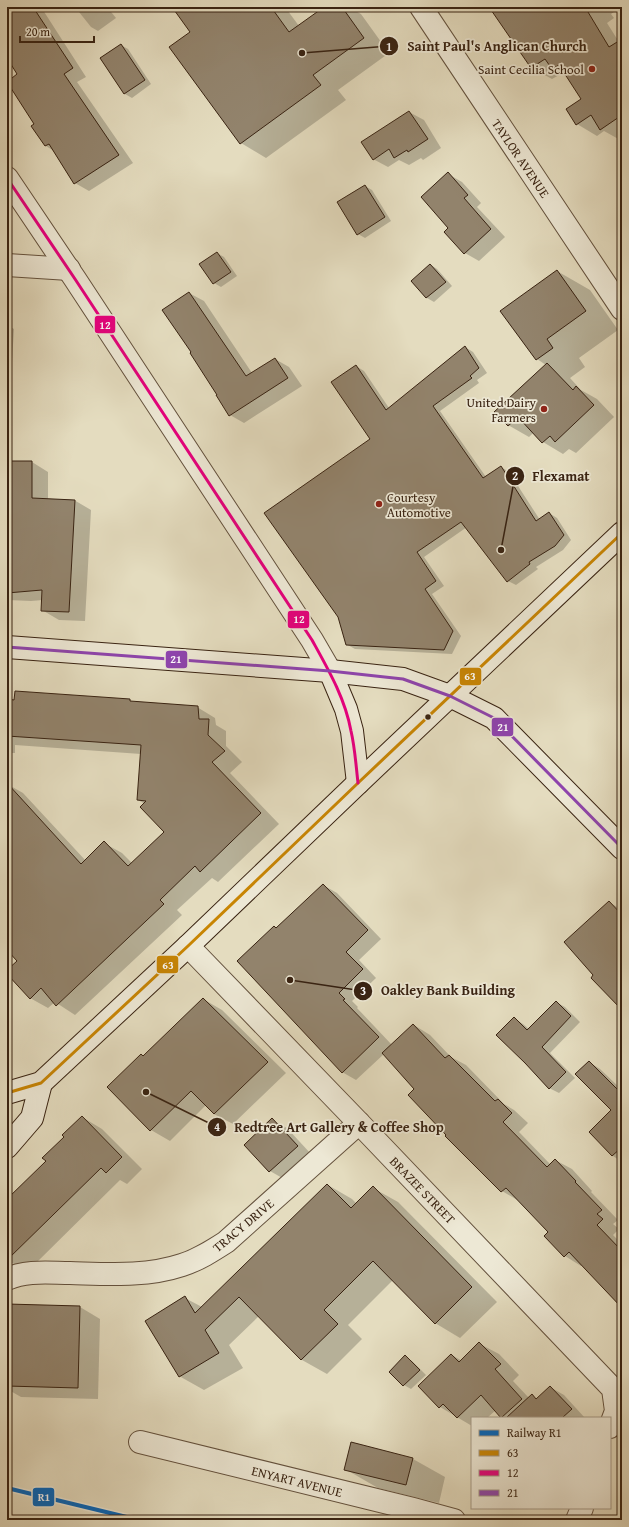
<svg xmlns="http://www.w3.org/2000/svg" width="629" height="1527" viewBox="0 0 629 1527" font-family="'Gentium Book Plus',serif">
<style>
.shadow{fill:#0003}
.building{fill:#92836c;stroke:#392312}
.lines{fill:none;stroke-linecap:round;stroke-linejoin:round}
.street-casing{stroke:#64513d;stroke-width:24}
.secondary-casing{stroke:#392312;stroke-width:24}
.street{stroke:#ede8d5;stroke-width:22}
.secondary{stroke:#ede8d5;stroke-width:22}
.bus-1-casing{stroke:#ede8d5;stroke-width:6}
.bus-2-casing{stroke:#ede8d5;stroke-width:6}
.bus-3-casing{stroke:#ede8d5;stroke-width:6}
.bus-1{stroke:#c88504;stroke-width:3}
.bus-2{stroke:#e5007d;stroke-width:3}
.bus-3{stroke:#8e44ad;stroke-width:3}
.rail-1-casing{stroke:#ede8d5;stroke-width:7}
.rail-1{stroke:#0065bd;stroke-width:4}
.poi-dot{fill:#8f2418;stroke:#ede8d5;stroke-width:1.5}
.bus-dot{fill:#392312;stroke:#ede8d5;stroke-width:1.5}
.labels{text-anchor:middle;stroke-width:3.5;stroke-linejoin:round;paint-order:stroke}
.poi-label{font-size:13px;fill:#392312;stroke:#ede8d5;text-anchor:end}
.street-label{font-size:13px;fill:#392312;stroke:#ede8d5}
.leader{fill:none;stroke:#392312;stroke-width:1.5}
.callout-dot{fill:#392312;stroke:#ede8d5;stroke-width:1.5}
.mark-label{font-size:12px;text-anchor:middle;font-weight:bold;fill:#fff}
.callout-label{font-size:14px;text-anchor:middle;font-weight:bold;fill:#392312;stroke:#ede8d5;stroke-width:3.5;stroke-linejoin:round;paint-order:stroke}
.line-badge{stroke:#ede8d5;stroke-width:1.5}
.badge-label{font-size:11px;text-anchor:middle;font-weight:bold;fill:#fff}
</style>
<rect width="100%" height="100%" fill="#e4dcbf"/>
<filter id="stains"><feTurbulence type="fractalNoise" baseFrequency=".005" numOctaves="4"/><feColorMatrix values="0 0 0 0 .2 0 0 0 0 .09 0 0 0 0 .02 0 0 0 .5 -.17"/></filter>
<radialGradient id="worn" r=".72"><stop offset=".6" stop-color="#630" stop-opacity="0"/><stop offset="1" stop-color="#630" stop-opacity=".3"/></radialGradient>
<g class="shadow">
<polygon points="7,7 41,7 86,77 77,82 133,163 89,191 75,183 54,151 46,146 35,124 19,75 7,56"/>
<polygon points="75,7 107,7 116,18 98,31 91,27"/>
<polygon points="173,7 285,7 299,26 326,7 348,7 361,14 389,53 338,90 346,100 266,158 241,143 191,33"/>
<polygon points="491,7 621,7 611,14 614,18 607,23 619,42 622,40 622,141 604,131 597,136 577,124 582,100 569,78 561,74 552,79 532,68"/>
<polygon points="121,45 128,49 151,84 132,98 125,94 101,58"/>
<polygon points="409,112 424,120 441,148 423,160 421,158 409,165 399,160 388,167 373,159"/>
<polygon points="448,174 462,182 481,203 477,207 505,237 479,261 465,253"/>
<polygon points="365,186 372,190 391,221 365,238 358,234"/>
<polygon points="217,253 224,257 237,276 221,287 214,283"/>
<polygon points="431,265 437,269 452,286 434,302 427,298 412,281"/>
<polygon points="557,271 590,290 618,330 579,358 585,367 570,378 581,390 597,399 614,417 576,453 569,449 563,454 543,442 534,432 529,437 508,425 546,365 537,359"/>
<polygon points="189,293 204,301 252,373 275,359 289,367 302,386 244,423 230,415 192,353"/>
<polygon points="7,325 14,329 11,378 7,378"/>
<polygon points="465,347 473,352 487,373 477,380 479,383 440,411 486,477 501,467 509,472 540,520 549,513 557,518 571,540 563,550 536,567 538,569 516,585 508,581 467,527 424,557 444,586 432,594 461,636 452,654 355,649 346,644 372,439 356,366 364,371 389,408"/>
<polygon points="32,462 48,472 48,499 74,500 91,510 85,621 59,620 42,610 43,600 31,601 7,600 7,479 11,479"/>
<polygon points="130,700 133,702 197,707 215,718 216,725 226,731 226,746 242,762 230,773 279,824 218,882 212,878 177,910 182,915 75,1015 55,1002 48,1008 30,998 7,972 18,961 7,948 7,784 23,793 86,861 104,843 122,853 132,863 165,832 145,804 138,800 141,754 15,745 15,753 7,753 7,706"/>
<polygon points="323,885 337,893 381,939 359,960 376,978 352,1001 358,1007 357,1008 392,1045 414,1025 430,1035 451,1057 466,1065 504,1104 514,1110 528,1123 519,1132 550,1164 555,1160 572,1169 592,1191 591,1192 618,1220 613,1224 619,1229 613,1235 622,1244 622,1307 582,1265 581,1266 565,1256 549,1232 519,1201 502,1191 446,1136 447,1135 415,1089 384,1054 356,1080 342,1072 277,929"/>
<polygon points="609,902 622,910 622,1006 595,975"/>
<polygon points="203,999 222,1010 286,1073 233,1124 214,1114 206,1105 170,1141 151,1130 143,1056"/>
<polygon points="556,1002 565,1007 580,1022 550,1053 575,1078 559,1093 549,1088 514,1018 523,1024 529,1029"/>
<polygon points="589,1062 600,1069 622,1090 622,1119"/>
<polygon points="82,1117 102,1129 142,1169 127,1184 120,1180 35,1264 30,1261 23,1269 7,1260 7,1200 47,1161"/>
<polygon points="272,1120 287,1128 311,1154 284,1179 270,1171"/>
<polygon points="622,1124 622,1162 613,1156 590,1132"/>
<polygon points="328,1185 352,1199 357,1204 373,1188 398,1202 497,1302 460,1338 435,1323 393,1280 348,1325 362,1339 327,1374 302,1360 259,1316 229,1345 243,1368 204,1390 179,1376 185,1298 202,1307"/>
<polygon points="7,1305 80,1307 100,1319 98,1399 21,1397 7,1389"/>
<polygon points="480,1344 499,1354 519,1375 513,1381 529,1398 532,1395 537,1399 550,1387 564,1395 585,1418 504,1418 496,1410 487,1418 472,1418 472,1426 440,1407 452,1355 462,1361"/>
<polygon points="405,1357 412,1361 426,1375 411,1389 404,1385"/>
<polygon points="413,1459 445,1477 439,1503 378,1488 345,1469"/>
</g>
<g class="building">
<polygon points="7,7 33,7 73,68 64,74 119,155 74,184 49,144 45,146 31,126 34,124 7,82 17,74 7,58"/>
<polygon points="172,7 271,7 289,32 324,7 342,7 364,38 313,75 321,85 240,144 169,47 190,32"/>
<polygon points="489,7 585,7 609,47 622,39 622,115 600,130 591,115 576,125 566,109 581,99 559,65 552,69 545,59 531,68"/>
<polygon points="121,44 145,80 124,94 100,58"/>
<polygon points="409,111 428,139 408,152 407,150 394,158 389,149 373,160 361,142"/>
<polygon points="448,172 468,195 464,198 491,229 464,254 444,232 448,228 421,197"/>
<polygon points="365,185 385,217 357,235 337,202"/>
<polygon points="217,252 231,272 213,284 199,264"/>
<polygon points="430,264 446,282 426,298 411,281"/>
<polygon points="557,270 586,311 547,339 553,348 536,360 500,311"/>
<polygon points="189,292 246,376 275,358 288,378 229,416 216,395 217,395 190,353 191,352 162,310"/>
<polygon points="465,346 479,368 470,376 472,378 433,406 483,478 501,466 536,521 549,512 564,535 555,546 529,562 530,564 507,582 461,522 417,552 436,581 425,589 453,631 444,650 346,645 338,617 264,513 370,439 331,382 356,365 386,410"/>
<polygon points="547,363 573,390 576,386 594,405 555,442 550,436 542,443 518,417 508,426 494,412"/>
<polygon points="10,461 32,461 32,498 75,500 69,612 41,611 42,590 7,593 7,478 10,478"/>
<polygon points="15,691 130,699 130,701 198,706 199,719 209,719 208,735 225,751 212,762 261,813 200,872 195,866 160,900 164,904 56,1006 41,988 30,999 7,974 7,970 17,961 7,950 7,783 81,864 104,841 128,866 164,832 140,807 146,801 137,800 141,745 7,736 8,699 14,700"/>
<polygon points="323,884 368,930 346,952 363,969 339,993 345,999 343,1000 379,1037 342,1073 237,961 274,926 276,928"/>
<polygon points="609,901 622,915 622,1010 591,978 593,975 564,942"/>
<polygon points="203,998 268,1062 214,1114 191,1091 150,1131 107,1087 141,1054 143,1056"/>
<polygon points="556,1001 571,1016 542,1047 566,1072 549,1089 525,1063 496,1035 514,1017 527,1030"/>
<polygon points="413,1024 445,1058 449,1055 495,1101 498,1099 512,1113 503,1122 547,1167 555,1159 576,1181 575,1182 602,1210 597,1214 603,1219 597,1225 622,1251 622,1308 569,1252 564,1257 544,1236 548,1232 506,1188 501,1192 445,1136 446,1135 408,1095 414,1089 382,1053"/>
<polygon points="589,1061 622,1094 622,1147 612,1156 589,1132 611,1110 575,1074"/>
<polygon points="82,1116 122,1157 106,1173 101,1168 7,1260 7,1199 46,1161 42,1158 64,1137 62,1135"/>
<polygon points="272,1118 298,1146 269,1172 244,1145"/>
<polygon points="327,1184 351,1208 373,1186 472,1287 435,1324 373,1261 324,1310 338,1324 301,1360 239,1297 205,1330 219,1353 179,1377 145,1321 185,1296 195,1313"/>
<polygon points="7,1304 80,1306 78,1388 7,1386"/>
<polygon points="479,1342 501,1364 495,1369 522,1399 501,1418 481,1395 457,1418 443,1404 439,1408 418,1386 451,1354 459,1362"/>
<polygon points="405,1355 420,1370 403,1386 389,1372"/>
<polygon points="550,1386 572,1409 562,1418 506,1418 532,1394 536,1399"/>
<polygon points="351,1442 413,1458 406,1485 344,1470"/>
</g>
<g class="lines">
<g class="street-casing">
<g id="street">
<polyline points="421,7 622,309"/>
<polyline points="7,178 75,279 312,640 330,671"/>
<polyline points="7,265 69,269"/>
<polyline points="188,946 359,1123 613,1389 616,1411 610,1427"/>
<path d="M7,1279C26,1270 50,1273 70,1273C108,1274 146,1277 182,1265C198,1260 212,1251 226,1242L359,1123"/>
<polyline points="140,1442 413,1509 454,1520"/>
<polyline points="577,1520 582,1508"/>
</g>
</g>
<g class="secondary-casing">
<g id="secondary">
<polyline points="7,647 330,671 403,679 450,696 494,718 622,848"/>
<polyline points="330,671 346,709 352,731 358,783"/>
<polyline points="7,1093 41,1083 188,946 358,783 622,533"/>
<polyline points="7,1147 32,1118 41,1083"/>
</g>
</g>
<use href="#street" class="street"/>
<use href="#secondary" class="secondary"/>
<g class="bus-1-casing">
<polyline id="bus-1" points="7,1093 41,1083 188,946 358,783 622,533"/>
</g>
<g class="bus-2-casing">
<path id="bus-2" d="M7,178L75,279L312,640C328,669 345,698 351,731C355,748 356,766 358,783"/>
</g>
<g class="bus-3-casing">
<polyline id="bus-3" points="7,647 330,671 403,679 450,696 494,718 622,848"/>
</g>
<use href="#bus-1" class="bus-1"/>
<use href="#bus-2" class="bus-2"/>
<use href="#bus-3" class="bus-3"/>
<g class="rail-1-casing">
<polyline id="rail-1" points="7,1488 139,1520"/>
</g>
<use href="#rail-1" class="rail-1"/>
</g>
<g class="poi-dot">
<circle cx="592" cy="69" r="4"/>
<circle cx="544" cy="409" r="4"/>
<circle cx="379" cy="504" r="4"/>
</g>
<circle class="bus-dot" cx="428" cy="717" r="3.5"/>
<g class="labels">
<g class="poi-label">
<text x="584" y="74">Saint Cecilia School</text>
<text x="536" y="407">United Dairy<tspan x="536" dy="15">Farmers</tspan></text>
<text x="387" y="502" text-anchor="start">Courtesy<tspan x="387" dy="15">Automotive</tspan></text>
</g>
<g class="street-label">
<text transform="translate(521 158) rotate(56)" y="5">TAYLOR AVENUE</text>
<text transform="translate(423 1190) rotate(46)" y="5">BRAZEE STREET</text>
<text transform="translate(243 1225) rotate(-40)" y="5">TRACY DRIVE</text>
<text transform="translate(297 1481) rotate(14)" y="5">ENYART AVENUE</text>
</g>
</g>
<path class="leader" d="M302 53L389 46M501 550L515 476M290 980L363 991M146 1092L217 1127"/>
<g class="callout-dot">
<circle cx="302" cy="53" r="4"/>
<circle cx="501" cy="550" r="4"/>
<circle cx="290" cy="980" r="4"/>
<circle cx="146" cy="1092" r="4"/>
<circle cx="389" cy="46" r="10"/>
<circle cx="515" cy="476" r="10"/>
<circle cx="363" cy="991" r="10"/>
<circle cx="217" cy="1127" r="10"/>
</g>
<g class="mark-label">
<text x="389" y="51">1</text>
<text x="515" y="480">2</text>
<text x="363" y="995">3</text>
<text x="217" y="1131">4</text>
</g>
<g class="callout-label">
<text x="497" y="51">Saint Paul's Anglican Church</text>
<text x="561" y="481">Flexamat</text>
<text x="448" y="995">Oakley Bank Building</text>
<text x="339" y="1132">Redtree Art Gallery &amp; Coffee Shop</text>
</g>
<g class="line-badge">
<rect x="94" y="315" width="22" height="19" rx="4" fill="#e5007d"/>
<rect x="287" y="610" width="23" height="19" rx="4" fill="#e5007d"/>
<rect x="165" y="650" width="23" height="19" rx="4" fill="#8e44ad"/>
<rect x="459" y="667" width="23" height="19" rx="4" fill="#c88504"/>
<rect x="491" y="717" width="23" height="20" rx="4" fill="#8e44ad"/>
<rect x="156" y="955" width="23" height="19" rx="4" fill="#c88504"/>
<rect x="32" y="1487" width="23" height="20" rx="4" fill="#0065bd"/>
</g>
<g class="badge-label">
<text x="105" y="329">12</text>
<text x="299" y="623">12</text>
<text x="176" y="663">21</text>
<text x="470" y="680">63</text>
<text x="503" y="731">21</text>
<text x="168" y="969">63</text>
<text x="44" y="1501">R1</text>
</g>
<rect width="629" height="1527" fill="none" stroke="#e4dcbf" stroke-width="24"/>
<rect x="8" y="8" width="613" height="1511" fill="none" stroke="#392312" stroke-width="2"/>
<rect x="12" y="12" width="605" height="1503" fill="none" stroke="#392312"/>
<rect x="471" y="1417" width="140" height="92" fill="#ede8d5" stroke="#a59987"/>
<rect x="479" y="1430" width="20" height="6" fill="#0065bd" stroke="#a59987"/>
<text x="507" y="1437" font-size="12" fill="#392312">Railway R1</text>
<rect x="479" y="1450" width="20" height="6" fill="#c88504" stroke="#a59987"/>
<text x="507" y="1457" font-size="12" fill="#392312">63</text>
<rect x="479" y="1470" width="20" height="6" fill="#e5007d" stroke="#a59987"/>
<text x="507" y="1477" font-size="12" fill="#392312">12</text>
<rect x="479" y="1490" width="20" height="6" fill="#8e44ad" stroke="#a59987"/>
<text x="507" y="1497" font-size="12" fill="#392312">21</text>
<path d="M20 36v6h74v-6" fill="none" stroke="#392312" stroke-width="2"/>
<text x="26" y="36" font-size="12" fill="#392312" stroke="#ede8d5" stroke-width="3" paint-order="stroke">20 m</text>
<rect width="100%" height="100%" filter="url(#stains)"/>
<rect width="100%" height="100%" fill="url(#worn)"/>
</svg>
